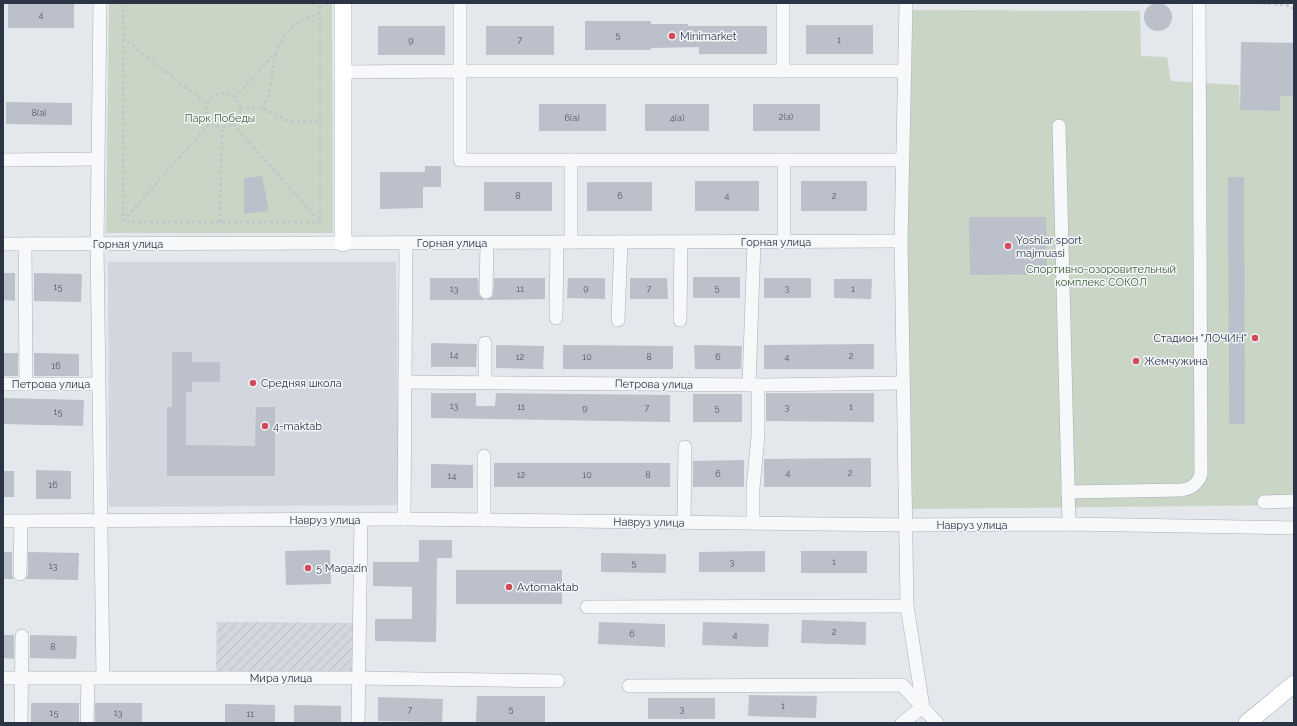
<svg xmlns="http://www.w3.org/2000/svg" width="1297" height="726" viewBox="0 0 1297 726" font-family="Raleway,sans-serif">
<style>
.built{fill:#d2d6de}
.industrial{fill:url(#industrial-furrows)}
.green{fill:#c9d6c5}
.building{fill:#bbc0ca}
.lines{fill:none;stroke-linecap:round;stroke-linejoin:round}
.minor-casing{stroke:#a9aeb7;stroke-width:14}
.major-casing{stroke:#a3abb8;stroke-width:18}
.path{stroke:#c2c5cb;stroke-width:2.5;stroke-dasharray:3 3;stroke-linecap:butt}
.minor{stroke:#f7f8fa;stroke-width:13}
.major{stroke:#fff;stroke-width:17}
.poi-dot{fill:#d1495b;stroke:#f4f6f9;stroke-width:1.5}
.labels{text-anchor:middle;stroke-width:3;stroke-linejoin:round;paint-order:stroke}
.number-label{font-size:9px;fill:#4f5766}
.poi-label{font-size:11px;fill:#2b3445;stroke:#f4f6f9;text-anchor:start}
.park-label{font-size:11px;fill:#3f6138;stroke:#f4f6f9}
.street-label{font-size:11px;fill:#2b3445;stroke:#f4f6f9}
</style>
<defs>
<pattern id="industrial-furrows" width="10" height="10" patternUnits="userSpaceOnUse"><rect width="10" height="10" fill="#d2d6de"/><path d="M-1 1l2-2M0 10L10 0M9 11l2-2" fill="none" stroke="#b4b8c0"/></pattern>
</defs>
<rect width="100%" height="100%" fill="#e4e7ec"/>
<polygon class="built" points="108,262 396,262 399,505 109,507"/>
<polygon class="industrial" points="217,622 355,623 354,675 216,674"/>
<g class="green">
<polygon points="109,3 332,3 333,233 106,233"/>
<polygon points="913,10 1140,11 1141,56 1167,57 1171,81 1239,85 1240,110 1280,96 1294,96 1294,505 910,509 907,197"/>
</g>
<g class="building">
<circle cx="1158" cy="17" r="14"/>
<rect x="8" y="3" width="66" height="25"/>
<polygon points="585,21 651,21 651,24 688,24 688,26 767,26 767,54 699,54 699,47 651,48 651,50 585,50"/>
<rect x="806" y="25" width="67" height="29"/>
<rect x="378" y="26" width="67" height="29"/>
<rect x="486" y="26" width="68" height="29"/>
<polygon points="1241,42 1294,43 1294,96 1280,96 1280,111 1240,110"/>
<polygon points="6,102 72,103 72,125 6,124"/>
<rect x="539" y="104" width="67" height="27"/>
<rect x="645" y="104" width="64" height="27"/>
<rect x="753" y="104" width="67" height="27"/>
<polygon points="425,166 441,166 441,187 423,187 423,208 380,209 380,172 425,172"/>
<polygon points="262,176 269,211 244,214 244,178"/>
<polygon points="1228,177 1244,177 1245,424 1229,424"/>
<rect x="695" y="181" width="64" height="30"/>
<rect x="801" y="181" width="66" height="30"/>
<rect x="484" y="182" width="68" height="29"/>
<rect x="587" y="182" width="65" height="29"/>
<polygon points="969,217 1046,217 1047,274 970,275"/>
<polygon points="3,273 15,273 15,301 3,300"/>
<polygon points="34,273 82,274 81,302 34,301"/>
<rect x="693" y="277" width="47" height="21"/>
<polygon points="430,278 478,278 479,295 485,300 430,300"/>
<polygon points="494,278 545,278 545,299 486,300 493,296"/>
<polygon points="568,278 605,278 605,299 567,298"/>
<polygon points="630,278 667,278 668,299 630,299"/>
<rect x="764" y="278" width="47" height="20"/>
<polygon points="834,279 872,279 871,299 834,298"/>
<polygon points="431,343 477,344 476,367 431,367"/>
<polygon points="874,344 874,369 764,369 764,345"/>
<polygon points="496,345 544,346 543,369 496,368"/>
<polygon points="563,345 673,346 673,369 563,369"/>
<polygon points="694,345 742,346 741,369 695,369"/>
<polygon points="172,352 192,352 192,362 220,362 220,382 192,382 192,392 186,392 186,445 255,446 256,407 275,407 275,476 167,476 167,407 172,407"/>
<rect x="3" y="353" width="15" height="23"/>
<polygon points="34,353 79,354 79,376 34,376"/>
<polygon points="431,393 476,393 476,406 495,406 496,393 670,395 670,422 431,418"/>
<polygon points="766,393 874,393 874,422 766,421"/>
<rect x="693" y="394" width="49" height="28"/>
<polygon points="3,398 84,400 83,426 3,424"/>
<polygon points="871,458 871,487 764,487 764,459"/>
<polygon points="744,460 744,487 693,487 693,461"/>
<rect x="494" y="463" width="176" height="24"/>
<polygon points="431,464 473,465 473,488 431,488"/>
<polygon points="36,470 71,471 71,499 36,499"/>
<rect x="3" y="471" width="11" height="26"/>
<polygon points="419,540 452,540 452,558 437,558 436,642 375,641 375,619 412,619 412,587 373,586 373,562 419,562"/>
<polygon points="330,550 331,584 286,585 285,551"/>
<polygon points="765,551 765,572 699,572 699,552"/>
<rect x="801" y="551" width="66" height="22"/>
<polygon points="3,552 12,552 12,574 14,579 3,579"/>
<polygon points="28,552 79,553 78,580 26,579 28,574"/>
<polygon points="601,553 666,554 666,573 601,572"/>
<rect x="456" y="570" width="106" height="34"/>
<polygon points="802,620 866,622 866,645 801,643"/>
<polygon points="599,622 665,624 665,647 598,644"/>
<polygon points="703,622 769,624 768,647 702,645"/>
<polygon points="3,635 14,635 14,659 3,658"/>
<polygon points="30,635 77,636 76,659 30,658"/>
<polygon points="749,695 817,696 816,718 748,716"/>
<polygon points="477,696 545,696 545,722 476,722"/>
<polygon points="378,697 443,699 442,722 378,721"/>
<rect x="648" y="698" width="67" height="21"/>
<rect x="31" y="703" width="48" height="20"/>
<rect x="95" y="703" width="47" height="20"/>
<polygon points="225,704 275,705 275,723 225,723"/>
<polygon points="294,705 341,706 341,723 294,723"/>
</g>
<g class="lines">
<g class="minor-casing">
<g id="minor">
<polyline points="100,3 97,244 103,678"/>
<polyline points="460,3 460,71 905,71"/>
<polyline points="783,3 783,71"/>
<polyline points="906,3 901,241 907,606 923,707"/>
<polyline points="343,72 460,71 460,160 902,160"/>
<polyline points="1059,126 1069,524"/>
<polyline points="3,160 98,159"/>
<polyline points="571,160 571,242"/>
<polyline points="784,160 784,242"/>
<polyline points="3,244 901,241"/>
<polyline points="25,244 26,384"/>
<polyline points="486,292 487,243"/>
<polyline points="556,318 557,243"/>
<polyline points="618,320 621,242"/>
<polyline points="680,320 681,242"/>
<polyline points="485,343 485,382"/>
<polyline points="405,382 758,385 903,383"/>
<polyline points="3,384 99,384"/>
<polyline points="749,385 754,242"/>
<path d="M1068,492L1182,490C1192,488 1198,484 1201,474L1199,3"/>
<polyline points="1264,502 1294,501"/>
<polyline points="404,519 406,243"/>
<polyline points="484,520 484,456"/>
<polyline points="3,521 404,519 905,525 1069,524 1294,528"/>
<polyline points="684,522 685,447"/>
<polyline points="753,523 753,488 758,436 758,385"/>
<polyline points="20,574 21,521"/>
<polyline points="587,607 907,606"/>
<polyline points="3,678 357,678 558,681"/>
<polyline points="629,686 902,685 937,723"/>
<polyline points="21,723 22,636"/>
<polyline points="87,723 88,678"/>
<polyline points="358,723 361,519"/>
<polyline points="902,723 923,707"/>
</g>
</g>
<g class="major-casing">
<g id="major">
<polyline points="343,243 343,3"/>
<polyline points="1247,723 1294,684"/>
</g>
</g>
<g class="path">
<polyline points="123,3 123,222 320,222 320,3"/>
<polyline points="1262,3 1286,5 1294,9"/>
<polyline points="123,38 207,104"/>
<circle cx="223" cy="110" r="17"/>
<polyline points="235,98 276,52 288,31 300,21 320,13"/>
<polyline points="240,108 262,108 288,121 320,122"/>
<polyline points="262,108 269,95 276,52"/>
<polyline points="233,124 320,222"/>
<polyline points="123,221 211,122"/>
<polyline points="220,222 222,127"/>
</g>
<use href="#minor" class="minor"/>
<use href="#major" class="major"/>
</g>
<g class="poi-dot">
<circle cx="672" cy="36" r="4"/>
<circle cx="1008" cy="246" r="4"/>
<circle cx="1255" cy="338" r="4"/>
<circle cx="1136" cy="361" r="4"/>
<circle cx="253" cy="383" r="4"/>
<circle cx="265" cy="426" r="4"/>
<circle cx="308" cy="568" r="4"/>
<circle cx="509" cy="587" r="4"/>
</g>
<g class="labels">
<g class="number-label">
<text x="41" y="18">4</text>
<text x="618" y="38">5</text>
<text x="411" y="43">9</text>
<text x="520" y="43">7</text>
<text x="839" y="43">1</text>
<text x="39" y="116">8(а)</text>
<text x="786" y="120">2(а)</text>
<text x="572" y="121">6(а)</text>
<text x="677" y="121">4(а)</text>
<text x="518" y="199">8</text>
<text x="620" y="199">6</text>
<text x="727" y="199">4</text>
<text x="834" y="199">2</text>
<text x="58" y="290">15</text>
<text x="586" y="291">9</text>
<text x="717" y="291">5</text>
<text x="787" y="291">3</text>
<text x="454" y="292">13</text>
<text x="520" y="292">11</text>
<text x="649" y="292">7</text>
<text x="853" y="292">1</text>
<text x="454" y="358">14</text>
<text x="851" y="359">2</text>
<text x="520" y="360">12</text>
<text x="587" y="360">10</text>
<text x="649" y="360">8</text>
<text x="718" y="360">6</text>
<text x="787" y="360">4</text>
<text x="56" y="369">16</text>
<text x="454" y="409">13</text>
<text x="521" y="410">11</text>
<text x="787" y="410">3</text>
<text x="851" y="410">1</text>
<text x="585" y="411">9</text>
<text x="647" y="411">7</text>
<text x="717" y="411">5</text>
<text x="58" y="415">15</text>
<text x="788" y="476">4</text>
<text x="850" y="476">2</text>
<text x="718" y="477">6</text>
<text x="521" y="478">12</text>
<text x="587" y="478">10</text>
<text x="648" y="478">8</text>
<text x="452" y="479">14</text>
<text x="53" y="488">16</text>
<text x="732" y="565">3</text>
<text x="834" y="565">1</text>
<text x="634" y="566">5</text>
<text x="53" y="569">13</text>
<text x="834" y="635">2</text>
<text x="632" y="637">6</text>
<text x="735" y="638">4</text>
<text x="53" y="650">8</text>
<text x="783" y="709">1</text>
<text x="511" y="712">5</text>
<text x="682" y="712">3</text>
<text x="410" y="713">7</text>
<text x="54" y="716">15</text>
<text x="118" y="716">13</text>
<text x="250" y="717">11</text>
</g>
<g class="poi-label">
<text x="680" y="40">Minimarket</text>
<text x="1016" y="244">Yoshlar sport<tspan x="1016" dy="13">majmuasi</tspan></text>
<text x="1247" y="342" text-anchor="end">Стадион "ЛОЧИН"</text>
<text x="1144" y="365">Жемчужина</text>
<text x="261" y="387">Средняя школа</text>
<text x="273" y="430">4-maktab</text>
<text x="316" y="572">5 Magazin</text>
<text x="517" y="591">Avtomaktab</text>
</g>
<g class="park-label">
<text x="220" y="122">Парк Победы</text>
<text x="1101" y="273">Спортивно-озоровительный<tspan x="1101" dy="13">комплекс СОКОЛ</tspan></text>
</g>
<g class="street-label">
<text x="776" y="246">Горная улица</text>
<text x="452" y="247">Горная улица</text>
<text x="128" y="248">Горная улица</text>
<text x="51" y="388">Петрова улица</text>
<text transform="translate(654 384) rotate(1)" y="4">Петрова улица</text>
<text x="325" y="524">Навруз улица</text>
<text transform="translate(649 522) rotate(1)" y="4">Навруз улица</text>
<text x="972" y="529">Навруз улица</text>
<text x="281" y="682">Мира улица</text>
</g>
</g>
<rect width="1297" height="726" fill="none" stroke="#2b3445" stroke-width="8"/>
</svg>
